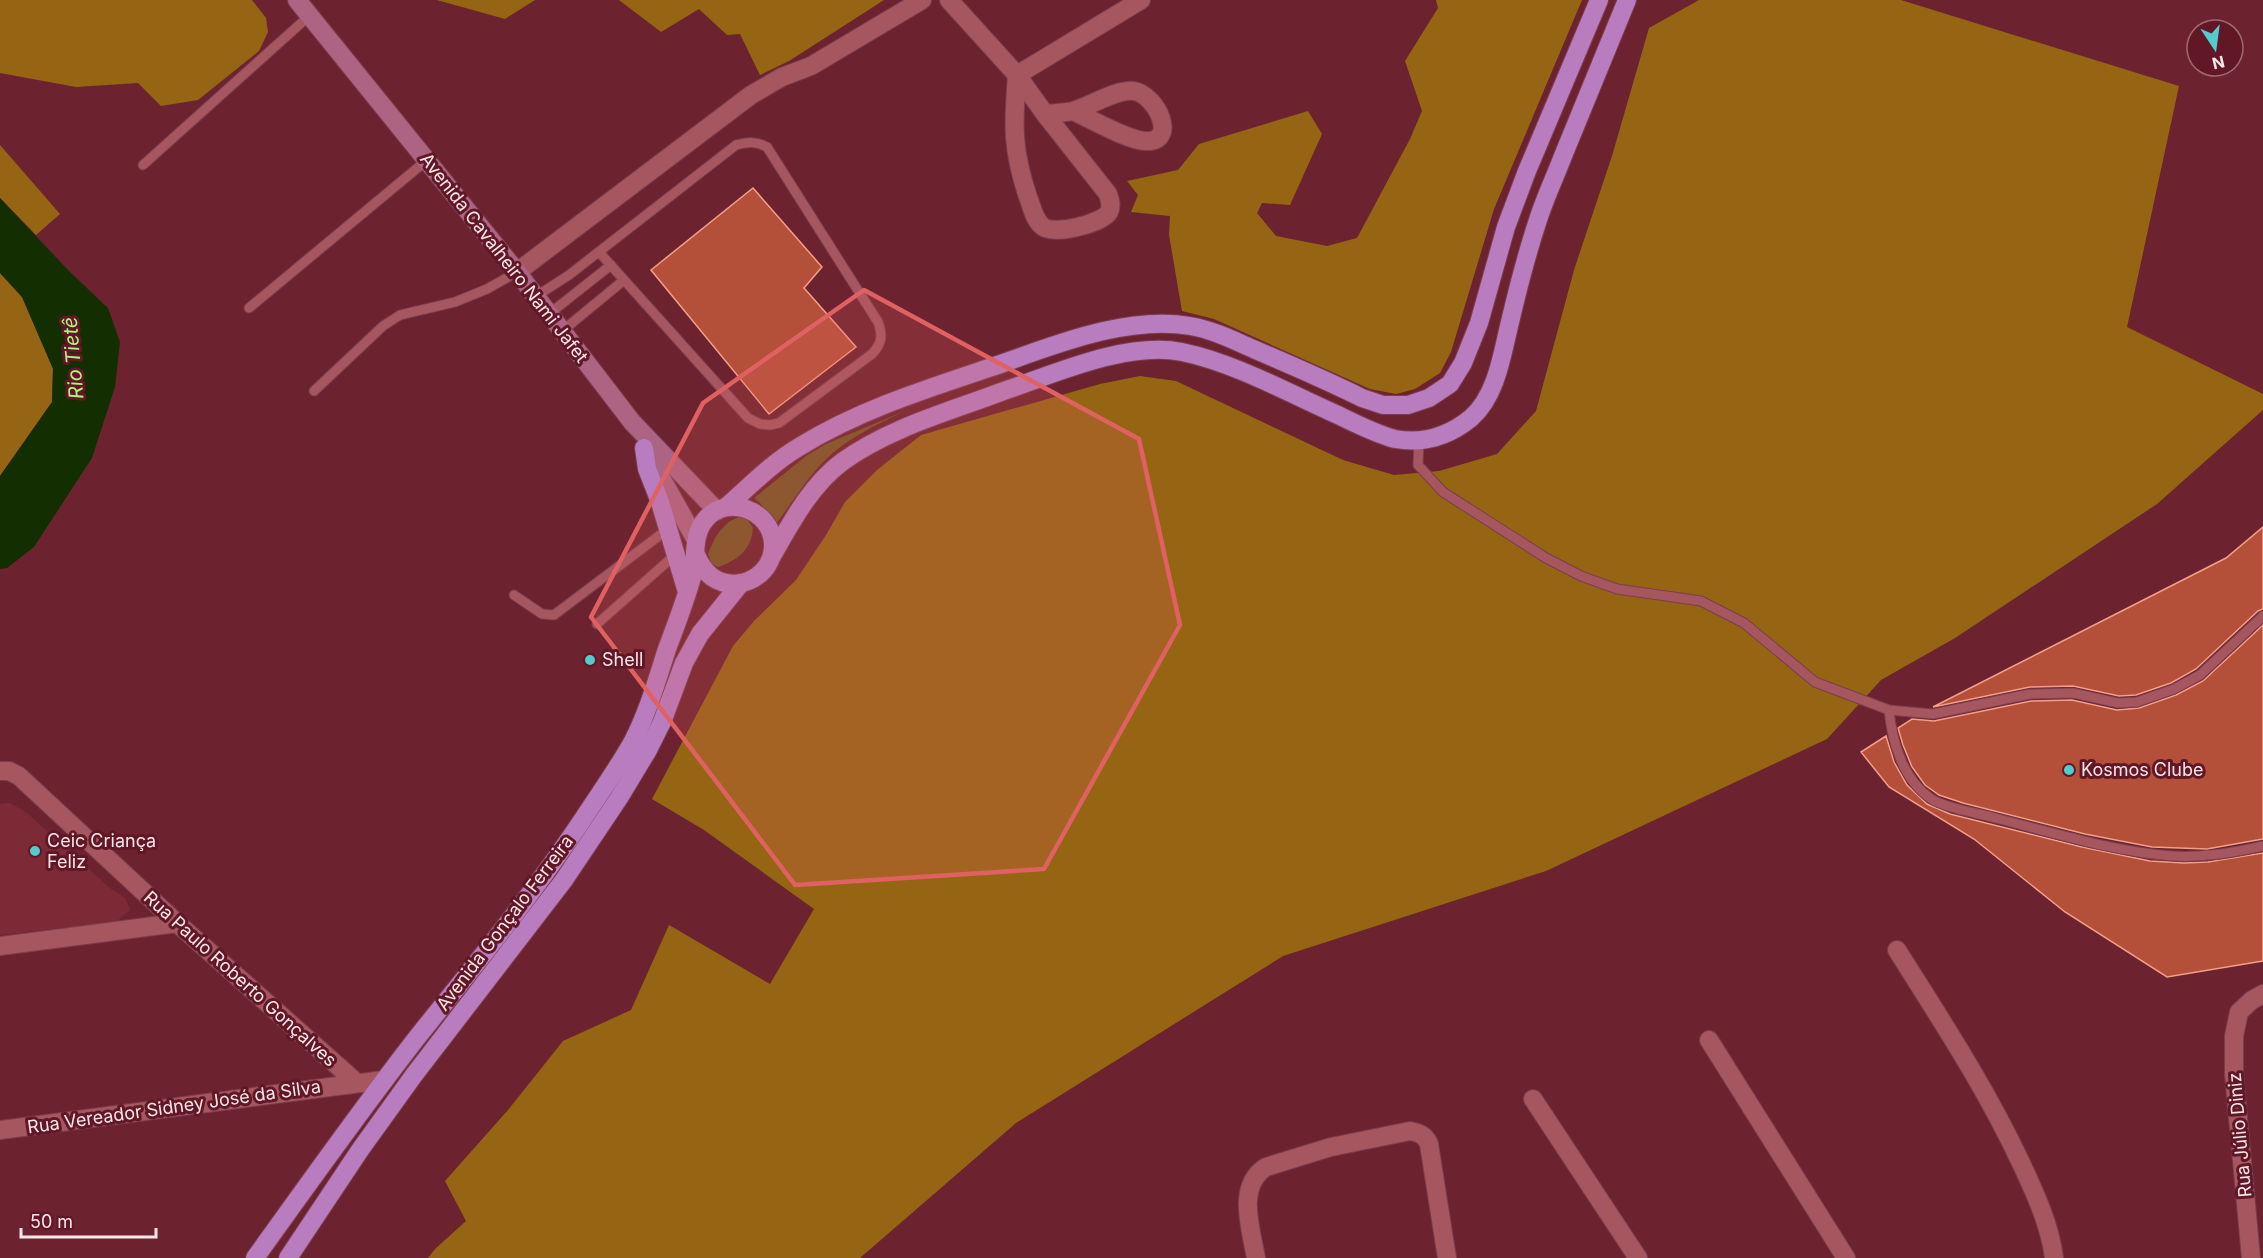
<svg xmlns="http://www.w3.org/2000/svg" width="2263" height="1258" viewBox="0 0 2263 1258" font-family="Inter,sans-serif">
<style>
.built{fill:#7d2a37}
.green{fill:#785625}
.forest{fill:#956514}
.water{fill:#132e00}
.building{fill:#b45039;stroke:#f39f8a;stroke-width:1.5}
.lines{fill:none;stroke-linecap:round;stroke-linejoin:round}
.service-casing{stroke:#7b3e4d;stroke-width:11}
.minor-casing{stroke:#7b3e4d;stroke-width:20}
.secondary-casing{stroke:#7b3e4d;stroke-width:20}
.trunk-casing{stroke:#7b3e4d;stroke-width:20}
.service{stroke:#a6565f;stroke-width:9}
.minor{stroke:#a6565f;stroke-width:18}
.secondary{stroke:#ad6483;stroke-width:18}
.trunk{stroke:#b87cbf;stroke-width:18}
.marked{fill:#e06161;fill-opacity:0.2;stroke:#e06161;stroke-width:4.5;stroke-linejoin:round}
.poi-dot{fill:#52cdcc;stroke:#611725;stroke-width:2}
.labels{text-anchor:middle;stroke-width:6;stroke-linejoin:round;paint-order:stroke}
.street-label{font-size:18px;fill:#f9e6e7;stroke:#611725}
.poi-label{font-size:18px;fill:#f9e6e7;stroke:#611725;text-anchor:start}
.water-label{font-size:20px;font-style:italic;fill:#aff581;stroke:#611725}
</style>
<rect width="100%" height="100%" fill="#6d232f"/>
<polygon class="built" points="10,803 27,813 111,889 125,898 130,910 116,922 0,935 0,804"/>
<g class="green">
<path d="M907,410C882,422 856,434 834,452C811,471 794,500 776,524L760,503L754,498L806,456L826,444Z"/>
<path d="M739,517L747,519L753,528C751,550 738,560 718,567L712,564L708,554C714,538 722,523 739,517Z"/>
</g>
<g class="forest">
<polygon points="0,0 252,0 266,18 268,32 259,51 198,100 161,106 138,83 76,87 0,73"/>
<polygon points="437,0 535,0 505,19"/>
<polygon points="619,0 884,0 789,61 760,75 740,34 727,35 699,9 661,32"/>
<polygon points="1436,0 1582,0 1494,209 1451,352 1440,373 1415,389 1396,394 1370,389 1214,319 1182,311 1169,235 1170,216 1131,212 1138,195 1127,181 1178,170 1199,144 1308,111 1322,134 1290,205 1262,203 1257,213 1276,236 1327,246 1357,238 1410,139 1422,111 1405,61 1438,8"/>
<polygon points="1699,0 1901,0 2179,86 2127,327 2263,394 2263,410 2157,504 1955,638 1881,680 1827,739 1546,871 1283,956 1016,1123 860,1258 428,1258 435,1249 466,1221 445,1181 508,1110 563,1041 631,1010 669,925 770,984 814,909 704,830 652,799 733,646 754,621 796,580 826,535 845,502 877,470 921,435 1100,384 1140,376 1176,381 1343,460 1394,475 1439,471 1497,454 1536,411 1574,270 1612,156 1649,28"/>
<polygon points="0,145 60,214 36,235 0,198"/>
<polygon points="0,273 22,297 53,368 52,402 0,476"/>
</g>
<polygon class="water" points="0,198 69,271 108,308 120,342 115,387 92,458 34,547 7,568 0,569 0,476 52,402 53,369 22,297 0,273"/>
<g class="building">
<polygon points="753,188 822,267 804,288 856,347 769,414 651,270"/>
<polygon points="2263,527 2263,609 2258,611 2196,669 2171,683 2136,695 2119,696 2073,686 2030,687 1933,707 2226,558"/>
<polygon points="2263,625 2263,839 2207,849 2152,847 2085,834 1963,803 1939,795 1925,785 1912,767 1903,745 1898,728 1912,719 1934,721 2031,701 2072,700 2117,710 2139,708 2176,695 2203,681"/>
<polygon points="1886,736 1894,762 1907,785 1927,804 1950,814 2082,847 2150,861 2184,863 2208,862 2263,853 2263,961 2167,977 2065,912 1974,839 1889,787 1861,752"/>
</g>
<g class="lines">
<g class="service-casing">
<g id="service">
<polyline points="143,165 309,16"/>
<path d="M535,297L569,275L736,145C749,142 756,141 767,147L878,322C883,336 882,343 872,354L779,423L770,425L760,424L748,418L599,252"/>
<polyline points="249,308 427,160"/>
<polyline points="549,314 611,265"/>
<polyline points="561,332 624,280"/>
<polyline points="314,391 383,326 400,315 455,302 487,289 517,272"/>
<polyline points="1419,440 1418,465 1443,492 1546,558 1581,576 1617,589 1701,601 1744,623 1815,682 1889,710 1933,714 2030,694 2073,693 2118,703 2137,702 2174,689 2200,675 2263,616"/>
<polyline points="514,595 542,614 554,615 668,529"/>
<polyline points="597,624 676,554"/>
<path d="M1889,710C1892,742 1903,779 1930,798C1943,808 1979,813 1995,818C2052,832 2114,852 2173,856C2204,858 2233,853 2263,846"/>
</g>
</g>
<g class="minor-casing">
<g id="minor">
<path d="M949,0L1017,75L1045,114C1054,113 1064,113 1073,111C1090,106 1117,89 1134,91C1157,95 1179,143 1145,141C1127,140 1091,119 1073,111"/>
<path d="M1017,75C1013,126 1012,149 1028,197C1032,207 1034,219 1042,226C1052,236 1102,224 1109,212C1112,206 1110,200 1108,194L1045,114"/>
<polyline points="1017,75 1141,0"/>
<polyline points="517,272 751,95 782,77 811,66 922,0"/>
<polyline points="0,771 9,771 19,776 177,923 357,1083"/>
<polyline points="0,946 177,923"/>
<path d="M1897,950C1941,1020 1986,1088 2021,1163C2035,1193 2050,1225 2054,1258"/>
<polyline points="1709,1040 1846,1258"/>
<polyline points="1533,1099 1638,1258"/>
<polyline points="0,1130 384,1080"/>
<path d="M1256,1258C1251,1229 1236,1186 1266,1167L1331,1147L1410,1131C1420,1133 1425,1135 1429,1144L1447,1258"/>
<polyline points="2251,1258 2234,1074 2234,1036 2239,1012 2252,1000 2263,994"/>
</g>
</g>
<g class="secondary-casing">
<g id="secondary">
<polyline points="297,0 517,272 632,422 717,511"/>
<polyline points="646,451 696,540"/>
</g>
</g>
<g class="trunk-casing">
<g id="trunk">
<polyline points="644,448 647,469 660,502 687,592"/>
<path d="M726,507C750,486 772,463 799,447C859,410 926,389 992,367C1052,346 1126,315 1190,326C1214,330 1237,342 1258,351C1293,366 1328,381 1362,398L1383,405H1408L1429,398L1450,384L1463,363L1479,323L1506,227L1527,171L1599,0"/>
<path d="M772,556C791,523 810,486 842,462C889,428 948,412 1001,392C1054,374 1126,341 1182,352C1235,363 1288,393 1338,415C1356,424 1376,434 1395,439C1423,444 1449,436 1471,418C1497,395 1502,354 1510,322C1518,288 1527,253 1538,220C1545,198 1555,177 1563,156C1584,104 1606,52 1627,0"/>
<path d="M255,1258C309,1183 362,1108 419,1035C476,964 533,894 583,819C600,793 618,768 633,741C648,712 657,680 667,649C676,625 685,602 692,577C697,558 692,535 705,520C726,494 771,509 773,543C775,575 738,595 712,577C704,571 700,564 696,555"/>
<polyline points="288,1258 360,1150 414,1075 564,880 619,798 648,750 662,722 684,663 700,634 741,583"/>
</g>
</g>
<use href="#service" class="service"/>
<use href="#minor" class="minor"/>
<use href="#secondary" class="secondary"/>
<use href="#trunk" class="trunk"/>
</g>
<path class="marked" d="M864,290L1139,439L1180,625L1044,869L795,885L591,617L703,403Z"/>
<g class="poi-dot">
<circle cx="590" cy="660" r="6"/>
<circle cx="2069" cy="770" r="6"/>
<circle cx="35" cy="851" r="6"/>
</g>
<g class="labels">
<g class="street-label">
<text transform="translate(504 258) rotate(52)" y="6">Avenida Cavalheiro Nami Jafet</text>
<text transform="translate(505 923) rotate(-53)" y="6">Avenida Gonçalo Ferreira</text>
<text transform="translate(240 979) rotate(42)" y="6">Rua Paulo Roberto Gonçalves</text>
<text transform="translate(174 1107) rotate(-8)" y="6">Rua Vereador Sidney José da Silva</text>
<text transform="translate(2240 1135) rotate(-95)" y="6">Rua Júlio Diniz</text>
</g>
<g class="poi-label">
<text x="602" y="666">Shell</text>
<text x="2081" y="776">Kosmos Clube</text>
<text x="47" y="847">Ceic Criança<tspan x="47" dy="21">Feliz</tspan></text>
</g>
<g class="water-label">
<text transform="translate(73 358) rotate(-95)" y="7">Rio Tietê</text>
</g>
</g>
<g transform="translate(2215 48) rotate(167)"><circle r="28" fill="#611725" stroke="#9e6a73" stroke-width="1.5"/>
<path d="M0-4.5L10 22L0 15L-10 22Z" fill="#52cdcc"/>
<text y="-9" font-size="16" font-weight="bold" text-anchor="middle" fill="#f9e6e7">N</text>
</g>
<path d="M21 1228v9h135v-9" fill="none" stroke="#f9e6e7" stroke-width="3"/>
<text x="30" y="1228" font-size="18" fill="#f9e6e7" stroke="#611725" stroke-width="4.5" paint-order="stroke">50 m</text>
</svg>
